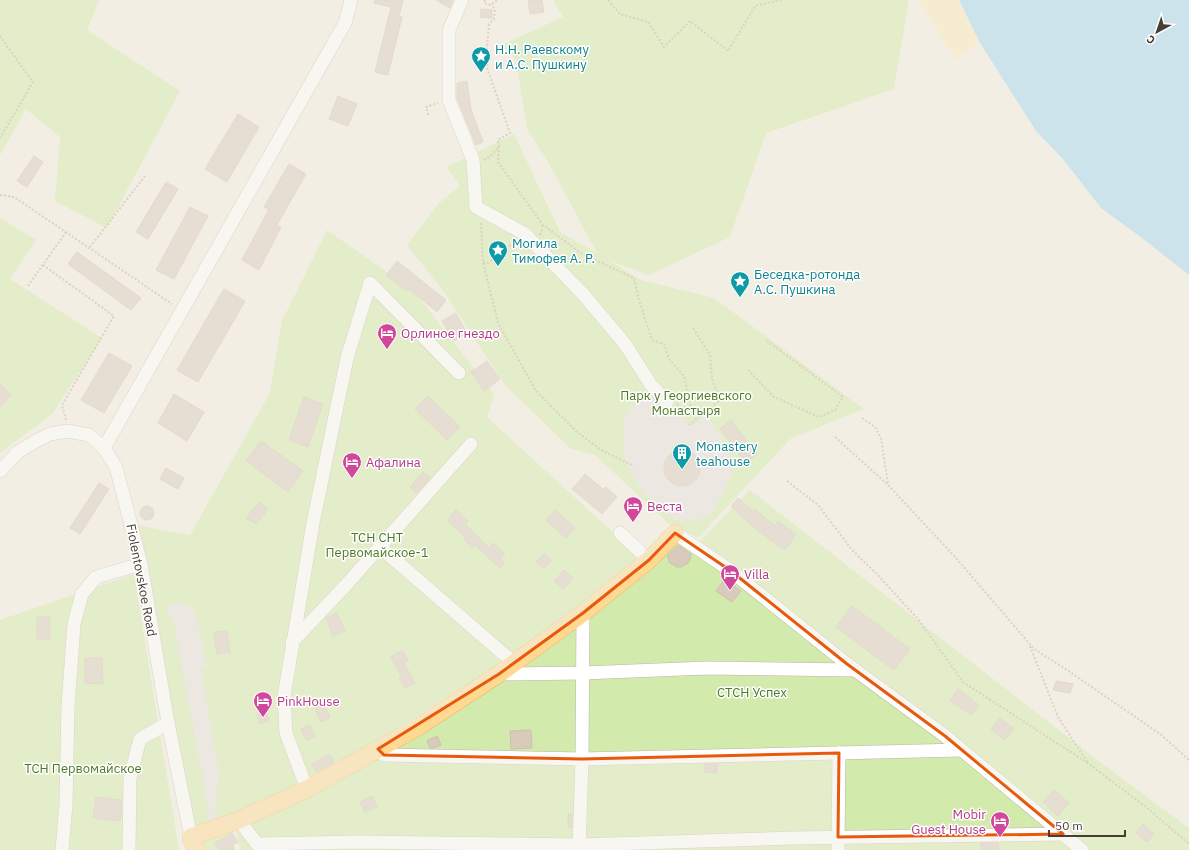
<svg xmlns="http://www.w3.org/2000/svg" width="1189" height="850" viewBox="0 0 1189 850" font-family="'IBM Plex Sans',sans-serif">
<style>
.green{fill:#d2eaab}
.sand{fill:#fae9bd}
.parking{fill:#e4e0dd}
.water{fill:#9dd6f4}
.building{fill:#d8cbbc;stroke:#d0c0ac}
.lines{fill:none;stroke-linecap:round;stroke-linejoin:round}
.minor-casing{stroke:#bfb5a7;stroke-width:14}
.major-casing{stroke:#eab55c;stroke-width:18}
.path{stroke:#c2b097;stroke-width:2;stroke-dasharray:2 2;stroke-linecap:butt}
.minor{stroke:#fff;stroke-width:13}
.major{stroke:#ffd892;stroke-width:17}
.marked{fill:none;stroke:#e8590c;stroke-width:3;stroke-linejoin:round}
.labels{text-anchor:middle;stroke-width:3;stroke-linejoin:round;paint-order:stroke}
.culture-label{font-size:13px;fill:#0d838f;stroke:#fff;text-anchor:start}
.hotel-label{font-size:13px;fill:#b23c85;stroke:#fff;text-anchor:start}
.park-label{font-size:13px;fill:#4b7a24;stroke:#fff}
.street-label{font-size:13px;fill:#463e34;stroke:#fff}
</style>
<rect width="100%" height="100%" fill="#f3eee4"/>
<g class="green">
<polygon points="0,0 99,0 87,30 180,91 107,228 55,201 60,137 26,109 0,155"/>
<polygon points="553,0 909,0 894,89 766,133 730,237 649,275 610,261 641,280 714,298 864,409 790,439 698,538 669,524 595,455 571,449 505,385 444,292 407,245 438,204 460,186 447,167 514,134 560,232 597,253 547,160 527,129 516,60 502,45 563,17"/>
<polygon points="0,218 36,240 10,279 102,338 52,414 0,453"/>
<polygon points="327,230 414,291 494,394 487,417 643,560 581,612 309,784 278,799 309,785 478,684 588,610 676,537 699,542 750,490 1096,759 1189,828 1189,850 240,850 234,818 232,819 235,850 200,850 196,843 194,833 170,719 136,525 190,535 270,393 282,321"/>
<polygon points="134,574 179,850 0,850 0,620"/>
</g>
<polygon class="sand" points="918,0 959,0 980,43 956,60"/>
<g class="parking">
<polygon points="652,392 693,426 706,413 726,444 731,459 731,475 724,491 710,516 699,520 676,520 662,511 642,492 629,468 624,456 624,417 639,398"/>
<polygon points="186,603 196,612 207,667 201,668 219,771 214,820 208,822 207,802 173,619 168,615 167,604"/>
</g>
<polygon class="water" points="959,0 1189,0 1189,275 1142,238 1101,208 1063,159 1036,131 980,43"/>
<g class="building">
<polygon points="375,0 403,0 399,17 402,17 388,75 375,72 391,7 374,3"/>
<polygon points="436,0 453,0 450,8"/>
<polygon points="528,0 542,0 544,12 530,14"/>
<polygon points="481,9 492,10 492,18 480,17"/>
<polygon points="467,81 471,109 483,142 476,145 457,98 457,83"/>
<polygon points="338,96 357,104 348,126 329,119"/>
<polygon points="238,114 259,127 227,182 205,169"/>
<polygon points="34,156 43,162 27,187 17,181"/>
<polygon points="289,164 306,174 277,225 281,227 259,270 242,260 269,209 264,207"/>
<polygon points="166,182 178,189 148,239 136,232"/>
<polygon points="190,207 208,216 174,279 156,270"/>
<polygon points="77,252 141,298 131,310 68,264"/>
<polygon points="397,261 446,300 437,312 409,289 407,291 386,275"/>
<polygon points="224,289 245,301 198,382 177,370"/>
<polygon points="456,313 467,333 454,341 442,321"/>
<polygon points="109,353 132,366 104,413 81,400"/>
<polygon points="487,361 500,379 484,391 471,372"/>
<polygon points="0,384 11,395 0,407"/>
<polygon points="174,394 204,412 187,441 158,423"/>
<polygon points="428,396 460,427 447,440 415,409"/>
<polygon points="304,397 323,404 308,447 289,440"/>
<polygon points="731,420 757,454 746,463 720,429"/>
<polygon points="261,441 303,471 288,492 246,461"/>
<circle cx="682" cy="468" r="18"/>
<polygon points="166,468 184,478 178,489 160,479"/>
<polygon points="423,472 430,478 416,493 410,487"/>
<polygon points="585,474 603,489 606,487 617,497 602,514 572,489"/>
<polygon points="99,483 109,489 80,534 70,528"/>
<polygon points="738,498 753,511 755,509 775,526 778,521 796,534 785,550 754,528 731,506"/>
<polygon points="259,502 268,509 256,524 246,518"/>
<circle cx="147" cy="513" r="7"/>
<polygon points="456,510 468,521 465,524 489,548 493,543 505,554 500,559 504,563 500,568 475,545 472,548 464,539 466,538 447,520"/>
<polygon points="555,510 575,528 566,538 546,520"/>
<polygon points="678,545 691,554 690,560 688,563 681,567 677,567 670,563 667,556"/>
<polygon points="544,554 551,560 544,569 536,562"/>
<polygon points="564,570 573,578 563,589 554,581"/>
<polygon points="725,579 741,591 732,602 716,591"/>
<polygon points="852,606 910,649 894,670 836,627"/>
<polygon points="337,613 345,631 333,636 326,618"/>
<rect x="37" y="617" width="13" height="22"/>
<polygon points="227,631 230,652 217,654 214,632"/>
<polygon points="402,650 408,660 404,663 415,683 405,688 399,678 402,677 391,657"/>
<polygon points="85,658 102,658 103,684 85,683"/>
<polygon points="1056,681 1073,684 1070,693 1053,690"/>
<polygon points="958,689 979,705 971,715 950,700"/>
<polygon points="324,704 330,718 321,722 315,708"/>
<polygon points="266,712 269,720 260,724 257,715"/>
<polygon points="1000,718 1014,729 1005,740 991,729"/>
<polygon points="310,725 315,736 306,740 301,729"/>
<polygon points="531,730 532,748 511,749 510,731"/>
<polygon points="437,736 441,745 434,748 430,748 427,741"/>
<polygon points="330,754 334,762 316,772 312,764"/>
<polygon points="705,764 717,764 717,773 705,772"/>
<polygon points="1054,790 1069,803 1058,816 1043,802"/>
<polygon points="372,796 377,807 365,812 360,802"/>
<polygon points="96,797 122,800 120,821 93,818"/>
<rect x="568" y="814" width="4" height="13"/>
<polygon points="1143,824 1154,834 1147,842 1136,833"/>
<polygon points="232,833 238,842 232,845 234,850 219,850 215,843"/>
<rect x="981" y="843" width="17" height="7"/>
</g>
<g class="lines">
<g class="minor-casing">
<g id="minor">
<polyline points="462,0 449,30 449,100 473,160 476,207 525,234 583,294 625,344 651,385 667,402"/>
<polyline points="104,448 345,23 351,0"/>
<polyline points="0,471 18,452 36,441 50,434 68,431 89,435 104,448 116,467 141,564 168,723 191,837"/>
<polyline points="620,533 649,560"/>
<polyline points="675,533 731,571 847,664 945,736 1082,850"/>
<polyline points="380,547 514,663"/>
<polyline points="292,642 346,585 471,444"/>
<polyline points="499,674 583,673 707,668 855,670"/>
<polyline points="378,749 384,755 582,759 962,750"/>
<polyline points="307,789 286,733 284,696 313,523 347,358 370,283 459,373"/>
<polyline points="239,820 257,844 358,842 579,845 793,838 1063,834"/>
<polyline points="62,850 66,804 68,706 74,624 82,594 96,577 141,564"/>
<polyline points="129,850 130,778 140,739 168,723"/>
<polyline points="579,850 582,759 583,613"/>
<polyline points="838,850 839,753"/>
</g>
</g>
<g class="major-casing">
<polyline id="major" points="196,850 191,837 239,820 307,789 418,727 499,674 583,613 649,560 675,533"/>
</g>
<g class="path">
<polyline points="485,0 484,3 491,5 497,0"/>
<polyline points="608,0 620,14 648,22 664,47 690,21 728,51 755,6 781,0"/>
<polyline points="0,36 33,82 0,138"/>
<polyline points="428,115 426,107 438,103"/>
<polyline points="499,146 498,162 543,225 582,254 634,278 639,300 652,340 664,344 669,359 684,376 692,411 686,416 677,404"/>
<polyline points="484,160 492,155 499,146 498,140 510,133 487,68 487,46 489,24 494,19 495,9 491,5"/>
<polyline points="0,195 14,197 172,304"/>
<polyline points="481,223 483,262 498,323 536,391 576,431 601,450 634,466"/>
<polyline points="540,235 543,225"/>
<polyline points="90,247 145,176"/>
<polyline points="483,262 488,263 516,241"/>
<polyline points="43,265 114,316 62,405 66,420"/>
<polyline points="28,286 66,232"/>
<polyline points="748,370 774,397 819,417 835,410 843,397 767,341"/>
<polyline points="862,418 875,427 881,438 888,485 956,558 1034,649 1067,670 1160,734 1189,760"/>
<polyline points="689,425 720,400 712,379 710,355 693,328"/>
<polyline points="835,437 887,484"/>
<polyline points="787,481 818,505 852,550 877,574 918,619 963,682 1089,764 1146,807 1189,844"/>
<polyline points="1030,646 1058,717 1088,763"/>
</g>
<use href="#minor" class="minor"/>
<use href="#major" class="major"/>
</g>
<path d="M0 0H1189V850H0ZM675,533L731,571L847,664L945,736L1063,834L838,837L839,753L582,759L384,755L378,749L499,674L583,613L649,560Z" fill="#f3eee4" fill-opacity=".55" fill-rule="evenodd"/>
<path class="marked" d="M675,533L731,571L847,664L945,736L1063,834L838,837L839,753L582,759L384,755L378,749L499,674L583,613L649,560Z"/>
<defs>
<g id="sight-pin" transform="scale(1)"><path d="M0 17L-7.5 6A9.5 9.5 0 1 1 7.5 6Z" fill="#0f9aa8" stroke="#fff"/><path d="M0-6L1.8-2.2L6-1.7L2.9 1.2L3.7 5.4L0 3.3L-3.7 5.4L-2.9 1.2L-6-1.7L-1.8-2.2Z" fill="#fff"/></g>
<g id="hotel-pin" transform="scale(1)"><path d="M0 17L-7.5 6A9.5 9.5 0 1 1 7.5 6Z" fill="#d1479c" stroke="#fff"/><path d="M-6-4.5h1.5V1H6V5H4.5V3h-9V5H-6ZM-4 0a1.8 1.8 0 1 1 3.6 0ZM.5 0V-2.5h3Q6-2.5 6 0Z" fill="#fff"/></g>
<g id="building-pin" transform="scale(1)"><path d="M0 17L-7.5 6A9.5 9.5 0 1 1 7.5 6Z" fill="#0f9aa8" stroke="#fff"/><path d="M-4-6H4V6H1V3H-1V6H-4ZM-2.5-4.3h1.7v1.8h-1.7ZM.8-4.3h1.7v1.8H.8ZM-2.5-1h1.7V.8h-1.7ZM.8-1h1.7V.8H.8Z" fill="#fff"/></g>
</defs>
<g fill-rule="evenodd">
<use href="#sight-pin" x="481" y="56"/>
<use href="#sight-pin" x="498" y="250"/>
<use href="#sight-pin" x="740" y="281"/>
<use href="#hotel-pin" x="387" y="333"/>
<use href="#building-pin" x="682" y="453"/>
<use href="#hotel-pin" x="352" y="462"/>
<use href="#hotel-pin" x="633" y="506"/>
<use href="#hotel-pin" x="730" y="574"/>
<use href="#hotel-pin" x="263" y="701"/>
<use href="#hotel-pin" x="1000" y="821"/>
</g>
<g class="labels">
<g class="culture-label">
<text x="495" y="54">Н.Н. Раевскому<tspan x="495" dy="15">и А.С. Пушкину</tspan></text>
<text x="512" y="248">Могила<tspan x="512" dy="15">Тимофея А. Р.</tspan></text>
<text x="754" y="279">Беседка-ротонда<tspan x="754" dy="15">А.С. Пушкина</tspan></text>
<text x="696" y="451">Monastery<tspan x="696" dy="15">teahouse</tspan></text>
</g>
<g class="hotel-label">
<text x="401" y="338">Орлиное гнездо</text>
<text x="366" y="467">Афалина</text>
<text x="647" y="511">Веста</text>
<text x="744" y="579">Villa</text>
<text x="277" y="706">PinkHouse</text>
<text x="986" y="819" text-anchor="end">Mobir<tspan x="986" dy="15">Guest House</tspan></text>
</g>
<g class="park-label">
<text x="686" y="400">Парк у Георгиевского<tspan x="686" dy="15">Монастыря</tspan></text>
<text x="377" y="542">ТСН СНТ<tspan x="377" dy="15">Первомайское-1</tspan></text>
<text x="752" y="697">СТСН Успех</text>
<text x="83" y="773">ТСН Первомайское</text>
</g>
<g class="street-label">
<text transform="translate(142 580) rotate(79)" y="5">Fiolentovskoe Road</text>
</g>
</g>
<g transform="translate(1157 32) rotate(220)" stroke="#ffffff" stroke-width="3" paint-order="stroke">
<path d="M0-3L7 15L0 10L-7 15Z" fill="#463e34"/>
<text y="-6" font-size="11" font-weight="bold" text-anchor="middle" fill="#463e34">С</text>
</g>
<path d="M1049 830v6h76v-6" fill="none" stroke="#463e34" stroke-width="2"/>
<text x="1055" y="830" font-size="12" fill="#463e34" stroke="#ffffff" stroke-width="3" paint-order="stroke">50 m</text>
</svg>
